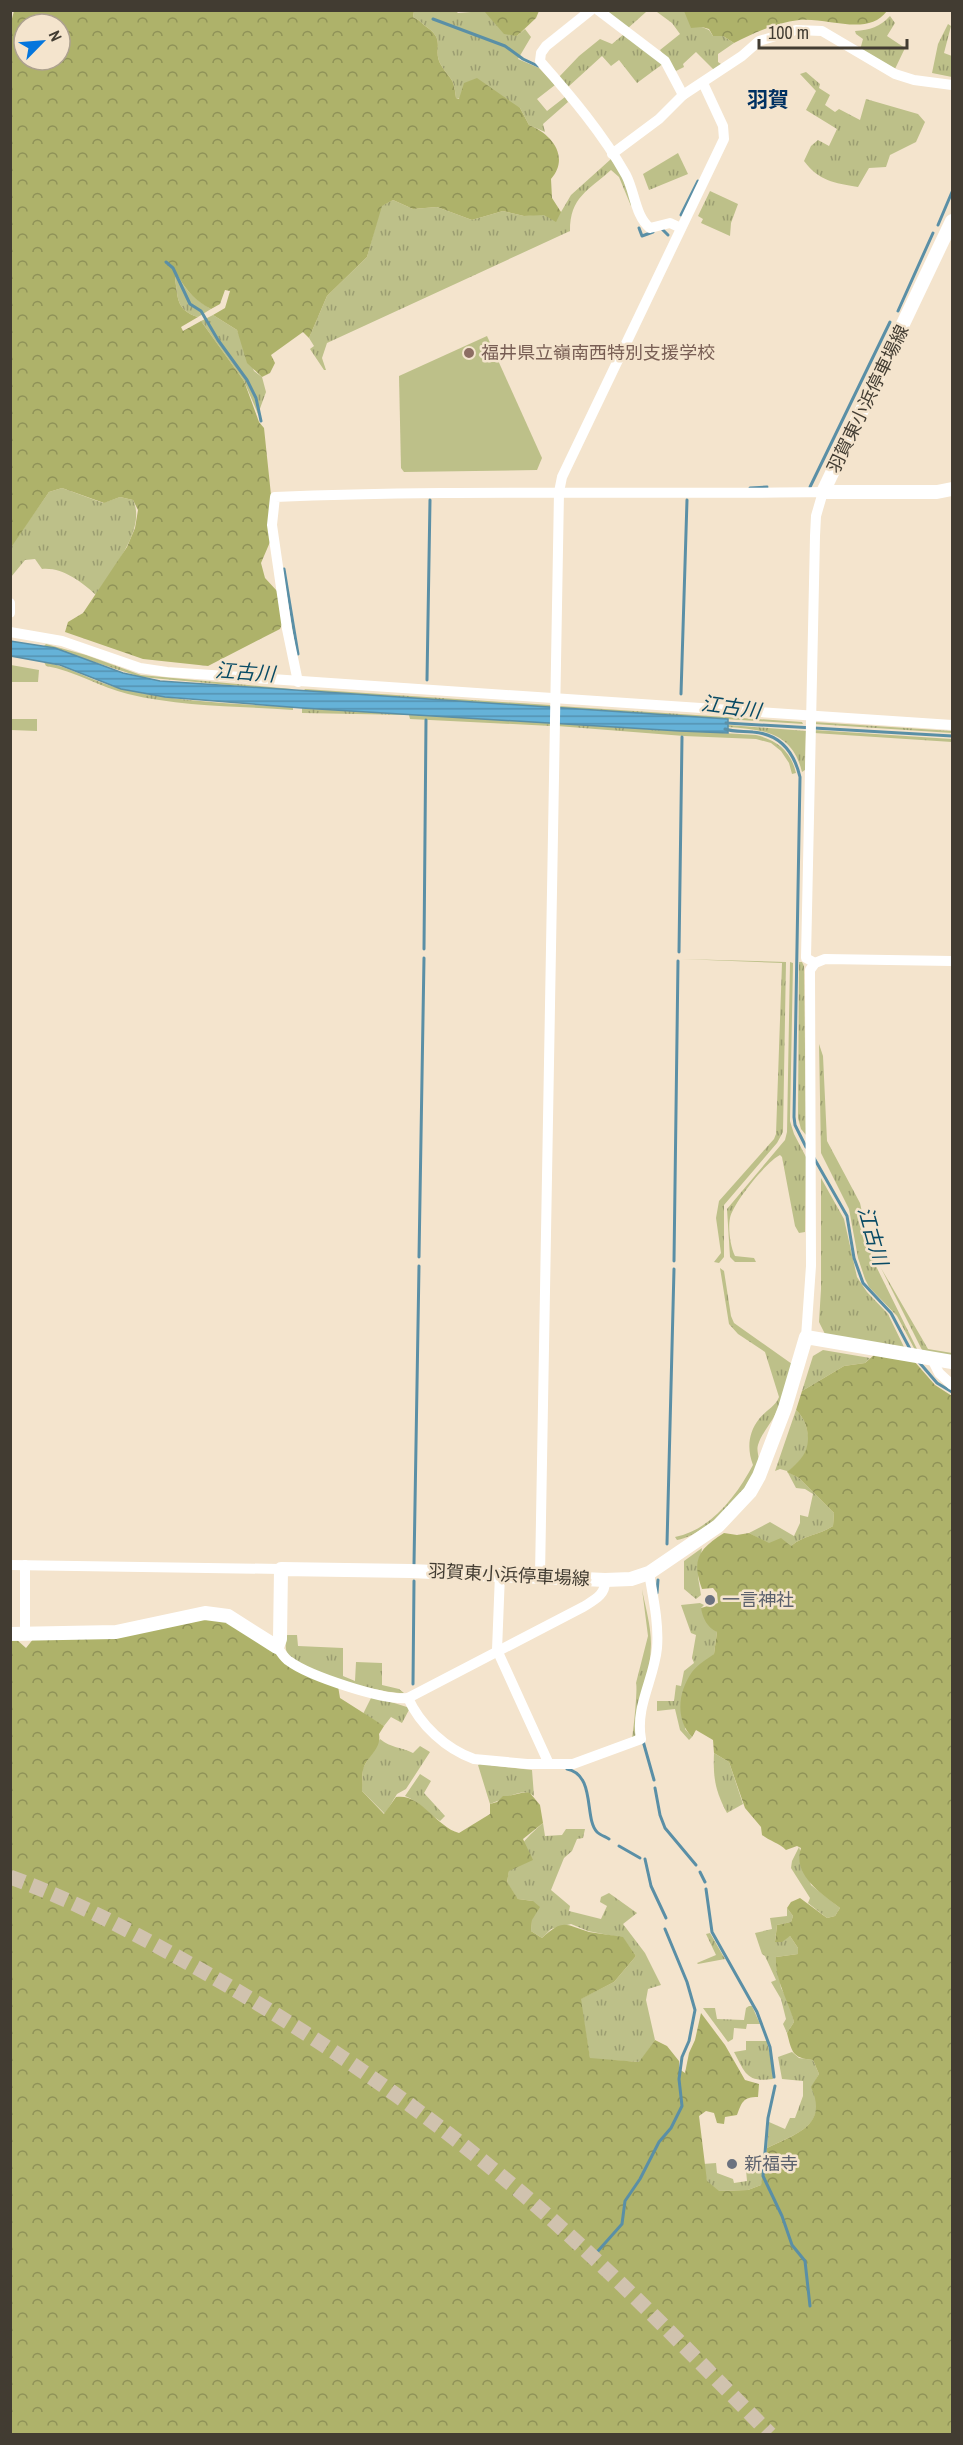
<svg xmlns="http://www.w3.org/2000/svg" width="963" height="2445" viewBox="0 0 963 2445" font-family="'Archivo Narrow','Noto Sans JP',sans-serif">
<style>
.grass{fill:url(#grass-tufts)}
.forest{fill:url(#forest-crowns);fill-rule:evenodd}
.green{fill:#bdc089}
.water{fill:url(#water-rules);stroke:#5a8fa6;stroke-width:1.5}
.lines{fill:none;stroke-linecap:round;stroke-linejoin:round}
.stream{stroke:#5a8fa6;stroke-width:3}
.highway-tunnel{stroke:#d0c2ae;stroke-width:15;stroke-dasharray:15 8;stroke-linecap:butt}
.minor{stroke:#fff;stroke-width:10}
.major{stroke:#fff;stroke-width:14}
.education-dot{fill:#8d6e63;stroke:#f4e4cd;stroke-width:2}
.worship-dot{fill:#6b7280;stroke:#f4e4cd;stroke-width:2}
.labels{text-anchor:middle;stroke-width:5;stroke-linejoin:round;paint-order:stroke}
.education-label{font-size:18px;fill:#785e54;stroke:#f4e4cd;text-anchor:start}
.street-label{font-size:18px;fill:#423c32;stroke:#f4e4cd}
.worship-label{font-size:18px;fill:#5b616d;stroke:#f4e4cd;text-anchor:start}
.water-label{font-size:20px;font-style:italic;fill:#084a64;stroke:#f4e4cd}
.quarter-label{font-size:21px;font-weight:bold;fill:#003162;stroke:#f4e4cd}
</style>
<defs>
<pattern id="grass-tufts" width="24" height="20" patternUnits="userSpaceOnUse" patternTransform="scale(1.5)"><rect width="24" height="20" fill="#bdc089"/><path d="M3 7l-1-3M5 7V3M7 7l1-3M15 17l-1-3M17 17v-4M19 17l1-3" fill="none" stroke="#9b9d71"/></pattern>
<pattern id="forest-crowns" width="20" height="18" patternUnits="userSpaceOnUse" patternTransform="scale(1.5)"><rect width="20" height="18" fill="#aeb26a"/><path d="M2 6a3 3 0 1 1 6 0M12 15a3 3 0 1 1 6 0" fill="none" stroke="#8f9258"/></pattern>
<pattern id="water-rules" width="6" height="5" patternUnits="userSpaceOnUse" patternTransform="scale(1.5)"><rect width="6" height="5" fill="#65b2d8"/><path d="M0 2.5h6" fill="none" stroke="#5592b0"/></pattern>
</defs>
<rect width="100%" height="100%" fill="#f4e4cd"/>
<g class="grass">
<path d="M455,10L458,13L484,11L517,36L525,29L531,37L518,59L539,68L555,85L537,99L547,111L565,97L568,102L543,124L545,132L529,125L520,108L456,98C454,77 451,81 441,65C432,50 446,41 428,28C422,24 420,20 413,17L414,11Z"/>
<polygon points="603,11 684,11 702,27 709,30 713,36 723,36 734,43 718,54 718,62 724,66 716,72 696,52 683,64 684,67 676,71 660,50 680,34 672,23 657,12 646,12 627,29"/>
<path d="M890,16L895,23L887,36L905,48L895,69L860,50L863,39L856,34L855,31C870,30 880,27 890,16Z"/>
<polygon points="948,24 951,26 944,53 952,56 952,77 932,73 938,44"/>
<polygon points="624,34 664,63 637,83 619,60 611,66 602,56 568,87 559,77 579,56 600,39 612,44"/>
<path d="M806,72L820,84L819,88L830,95L825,105L835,112L839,109L860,120L866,99L918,114L925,122L916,142L890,155L886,167L869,168L858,187C834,183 819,181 804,161L811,146L818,140L829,146L837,129L806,110L816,91L800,74Z"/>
<polygon points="678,153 688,174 649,190 643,174"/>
<path d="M611,159L621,174L632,202L631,206L619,177L611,170C588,191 570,197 570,231L327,343L322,358L326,370H324L310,349L314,346L309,338L327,296L367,257L381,206L393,200L413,209L437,207L472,220L503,211L524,216L561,212L571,195Z"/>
<polygon points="710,191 738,204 731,223 730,236 701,223 703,219 698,216"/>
<path d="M178,276C186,291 196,300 211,309L198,317C176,310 178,298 175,278Z"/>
<polygon points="213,315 237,330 254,371 262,377 266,392 258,414 244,381 201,321"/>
<path d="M62,488L103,503L120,497L133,500C147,529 111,571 96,595C82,582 62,567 42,569L35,559L25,560L11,577V546L49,492Z"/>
<polygon points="46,644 86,655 141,675 292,689 293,691 141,677 44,646"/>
<path d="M44,662C72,667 95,683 123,689C178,702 237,704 293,707V710C239,706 181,707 128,694C100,687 75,671 46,666Z"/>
<polygon points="305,689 550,705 551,708 303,692"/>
<polygon points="559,706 802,722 803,724 558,708"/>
<polygon points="302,708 551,722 551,726 410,719 409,715 302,713"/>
<polygon points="814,722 952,731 952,733 814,724"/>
<path d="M557,723L756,735C777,740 791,751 796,773L792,774L789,763L781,751L771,743L756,739L684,736L557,726Z"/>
<path d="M728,725L806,731L805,770L802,772C792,732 764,730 728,727Z"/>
<polygon points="814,730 952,739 952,742 814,733"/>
<polygon points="681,959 786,962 783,1132 777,1143 724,1205 724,1257 719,1263 714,1262 721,1253 716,1218 719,1201 774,1139 776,1134 782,963"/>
<path d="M790,962L793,963L790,1121L794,1134L806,1157L805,1232L799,1233L795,1226L782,1157L780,1155C767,1161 733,1203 730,1218C728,1228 730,1246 735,1256L754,1258L756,1262H735L730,1257L727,1209L785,1140L787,1132Z"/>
<polygon points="799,962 802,962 804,966 806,1135 801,1129 798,1118"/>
<polygon points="819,1044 823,1056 827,1141 860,1203 872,1258 917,1349 915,1350 897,1316 869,1287 865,1279 858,1258 849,1209 821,1153"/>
<polygon points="821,1178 844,1219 857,1277 867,1292 888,1314 904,1347 899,1348 826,1336 819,1322 821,1289"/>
<path d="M720,1268L724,1271L731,1316L734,1323L792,1364C787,1380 784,1398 776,1413C771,1424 762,1432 758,1445C756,1451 760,1457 758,1463C749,1492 706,1535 677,1540L675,1537C711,1530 737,1495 753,1465C747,1449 748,1433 759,1419C765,1411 775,1407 779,1397L765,1352L738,1334L729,1324Z"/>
<polygon points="881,1268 928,1349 952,1353 952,1357 922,1350"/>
<polygon points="823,1350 870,1358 865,1363 844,1366 802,1391 813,1356"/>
<path d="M796,1410C806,1419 811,1436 807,1450C804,1458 794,1466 788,1472L799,1478L834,1513L833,1526C819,1535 804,1535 791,1546L769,1544L749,1533L770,1522L794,1536L800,1523V1515L808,1517L813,1494L805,1489L796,1488L787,1471L780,1469L775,1471Z"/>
<polygon points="702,1548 698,1577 701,1595 696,1599 684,1589 684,1561"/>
<path d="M642,1589C645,1606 651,1625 651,1644C651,1674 638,1704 636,1735L632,1738C633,1735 638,1688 636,1683L648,1636Z"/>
<polygon points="700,1603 704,1605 701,1608 717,1632 714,1654 685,1729 692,1737 689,1740 680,1730 675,1709 657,1711 657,1701 674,1701 676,1685 681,1686 684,1671 694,1663 692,1658 696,1635 691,1633 681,1605"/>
<path d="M286,1635H297L298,1646L343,1648V1676L355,1681L356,1662L382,1663V1685L399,1689L404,1693C382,1694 305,1673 290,1657C284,1652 286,1642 286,1635Z"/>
<polygon points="372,1696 410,1708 402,1723 391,1717 384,1726 363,1714"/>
<path d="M380,1739C391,1748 401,1747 413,1753L420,1746L430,1752L406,1789L397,1794L385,1814L362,1791L363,1768Z"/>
<path d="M714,1753L729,1762L743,1804L727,1813C715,1791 713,1777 714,1753Z"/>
<path d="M480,1764L532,1770L534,1796C524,1786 502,1800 490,1804L478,1765Z"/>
<path d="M420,1774L431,1781L424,1793L445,1816L440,1821C427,1813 419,1801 405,1796Z"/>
<path d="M543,1823L545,1836L562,1835L566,1829H585L583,1838L577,1839L572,1851L564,1858L551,1890L570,1906L569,1911L601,1919L607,1906L600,1902L601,1897L609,1893L637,1913L623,1924L645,1953L661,1985L648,1989L646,2000L655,2040L640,2062L590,2059L580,1999L614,1982L636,1956L623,1938L588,1931L571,1924L551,1929L542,1938L531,1931L533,1901L518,1899L507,1883C510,1855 523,1840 543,1823Z"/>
<polygon points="799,1847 811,1885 840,1908 835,1916 827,1918 808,1903 810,1898 791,1868 792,1861"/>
<polygon points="787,1908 793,1916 791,1922 777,1925 775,1941 790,1936 798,1948 798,1954 776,1957 781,1988 789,2002 794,2022 787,2033 783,2024 786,2019 781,1999 771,1982 776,1980 765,1956 762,1954 755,1933 772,1929 770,1918 787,1916"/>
<polygon points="710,1933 725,1959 698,1964 697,1963 716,1955 706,1934"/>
<polygon points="749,2006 752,2006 760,2024 747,2024 746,2029 734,2028 733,2039 728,2042 703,2008 715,2008 717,2019 744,2020 746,2008"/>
<path d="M746,2041H767L772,2063L773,2079C746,2083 745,2072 734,2052L746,2050Z"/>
<path d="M792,2052L799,2058L813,2060L819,2074L812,2087C829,2126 795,2134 767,2148L769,2122L785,2129L790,2118H795L803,2096V2081L782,2079L778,2057Z"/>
<polygon points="716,2163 717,2173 733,2179 734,2183 747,2181 746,2170 758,2169 765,2172 761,2185 748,2190 718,2191 707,2182 703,2164"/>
</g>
<g class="forest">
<path d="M14,11H414L413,17C420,20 422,24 428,28C446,41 432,50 441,65C451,81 454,77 456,98L459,99L464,83L477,78L520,108L529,125C552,134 570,157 551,179L552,198L561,212L556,222L544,215L524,216L503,211L472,220L437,207L413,209L393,200L382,206L367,257L327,296L309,338L303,332L271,355L275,363L270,373L262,377L247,363L237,330L213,315L225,308L230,291L225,290L220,304L211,309C196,301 187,292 178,276L175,278C178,298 176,310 198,317L181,327L183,331L201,321L244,381L259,422L264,428L271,495L270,542L261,563L265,578L277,591L282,624L280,629L208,666L143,659L65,632L68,622L83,613L127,547L135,528L138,510L133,500L120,497L104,503L62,488L49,492L12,546L11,551L10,26ZM24,24H60V60H24Z"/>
<polygon points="484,11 539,11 536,18 517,36 504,34"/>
<path d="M684,11H887C868,37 828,17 799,20C776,23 755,32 734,43L723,36H713L709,29L702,27L691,28Z"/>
<path d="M874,1355L914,1361L935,1385L952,1396V2434H11V1639L17,1640L26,1648L34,1638L215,1616L338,1686L340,1698L384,1726L379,1734C382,1749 366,1757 363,1770C362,1776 363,1784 362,1791L384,1814L396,1797C421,1793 435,1826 459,1833L490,1814V1804L497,1802L503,1796C513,1797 520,1791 530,1793L540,1805L543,1823L523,1839L533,1860L509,1871L507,1882L518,1899L533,1901L540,1907L532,1920L531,1931L542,1938C564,1918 565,1925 589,1932C600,1934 612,1935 623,1937L636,1956L614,1982L581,1999L590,2058L639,2062L655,2040L667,2046L679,2061V2069L685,2073L689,2053L695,2040L701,2013L725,2045L745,2080L759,2084L758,2097C743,2097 742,2102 737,2115L725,2117L724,2124L717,2123L714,2113L706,2111L699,2116L707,2181L719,2191L748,2190L761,2185L767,2148C795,2134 829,2126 811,2087L819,2074L813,2060C792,2058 792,2052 787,2033L794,2022C788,1999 775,1981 776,1957L798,1954V1948L790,1936L782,1942H775L777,1925L791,1922L793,1916L787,1908L791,1902L800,1898L827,1918L835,1916L840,1908C821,1893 792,1875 801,1848L797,1846L786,1850C779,1843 770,1841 762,1835L761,1827L745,1808L729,1762L714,1753L713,1740L696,1730L692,1737C675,1719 678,1692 692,1672C697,1665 707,1659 714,1654L717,1632C707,1627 703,1619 701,1608L718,1603L717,1593L713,1588L702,1589C691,1559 699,1549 724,1533L737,1535L749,1533L769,1543L781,1538L791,1546C804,1535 819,1535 833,1526L834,1513L799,1478L787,1472C794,1466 803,1458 806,1450C811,1436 806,1419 796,1410L802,1391L844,1366L865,1363Z"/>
</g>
<g class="green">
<polygon points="487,336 542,458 537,470 404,472 401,468 399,376"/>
<polygon points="11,665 39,670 38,682 11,682"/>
<polygon points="11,719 37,719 37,731 11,730"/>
</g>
<polygon class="water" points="10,641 55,648 123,673 160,681 728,719 728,733 680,731 302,708 165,697 121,689 60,665 11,656"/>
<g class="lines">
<g class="stream">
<polyline points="433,19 505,46 523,59 538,66"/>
<polyline points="681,215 698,181"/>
<polyline points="938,225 952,192"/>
<polyline points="639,228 642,236 653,232"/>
<polyline points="662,229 668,235"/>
<polyline points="166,262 173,268 190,304 201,311 218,340 247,380 256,398 261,421"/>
<polyline points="898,311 933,233"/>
<polyline points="810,487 890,322"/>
<polyline points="750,488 767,487"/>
<polyline points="284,569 298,654"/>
<polyline points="427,680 430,500"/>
<polyline points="681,694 687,500"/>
<polyline points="726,723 952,736"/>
<path d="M725,729C733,732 744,731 753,732C780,734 794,752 800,777L794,1117L795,1125L806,1147"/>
<polyline points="424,949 426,720"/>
<polyline points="679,952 682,737"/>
<polyline points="814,1158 847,1216 854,1258 863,1283 891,1313 910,1349"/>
<polyline points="419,1257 424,958"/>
<polyline points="674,1261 678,961"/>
<polyline points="919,1362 937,1383 952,1392"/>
<polyline points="667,1544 674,1269"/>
<polyline points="414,1564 419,1266"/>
<polyline points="657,1593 658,1580"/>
<polyline points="413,1684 414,1581"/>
<polyline points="643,1741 654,1780"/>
<path d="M567,1769C596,1775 584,1819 597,1832C600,1835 606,1837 609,1839"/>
<polyline points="655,1788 660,1815 665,1828 696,1865"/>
<polyline points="619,1846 640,1858"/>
<polyline points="645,1859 651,1886 666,1918"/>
<polyline points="700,1872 705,1882"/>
<polyline points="706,1889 712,1932 757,2012 770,2047 774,2077"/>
<polyline points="775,2086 768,2118 763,2176 782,2216 792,2245 805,2261 810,2306"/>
<polyline points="590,2260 622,2224 625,2201 640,2179 659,2142 671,2128 682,2106 679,2079 682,2057 689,2041 695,2010 687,1982 665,1929"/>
</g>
<path class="highway-tunnel" d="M10,1877C76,1901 138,1935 199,1969C314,2034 423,2109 524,2195C611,2270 690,2352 770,2434"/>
<g class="minor">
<path d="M591,10L546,46L541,53L540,61C571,96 603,134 626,175C635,192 635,216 650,228L670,223L681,228"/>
<polyline points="598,10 665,61 683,95"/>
<polyline points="612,154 659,119 683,95 742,56 759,41 796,30 822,31 895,74 914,80 952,85"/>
<polyline points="10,603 10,613"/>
<polyline points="10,632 62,641 140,668 167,672 952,725"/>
<path d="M298,682L287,629L272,525L275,497C457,489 640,495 823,492L816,516L815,536L806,958L815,963"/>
<polyline points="806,1337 811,1266 810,970 815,963 825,959 952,961"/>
<polyline points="932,1359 939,1373 952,1385"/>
<polyline points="10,1565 281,1569"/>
<polyline points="500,1574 497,1650 549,1764"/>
<polyline points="540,1576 559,492 562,477 724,139 723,126 703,83"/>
<polyline points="25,1635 25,1565"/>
<path d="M277,1647C281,1652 284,1658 289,1661C309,1676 384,1701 408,1698C420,1725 446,1749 474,1759L527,1764H573L641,1739C635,1707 654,1679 657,1648C659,1623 653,1597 649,1573"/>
<path d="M408,1698L583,1607C594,1600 606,1595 605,1580"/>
</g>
<g class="major">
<polyline points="952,221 823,492 937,492 952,489"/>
<polyline points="10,1634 116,1632 205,1613 228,1616 277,1647 280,1639 281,1569 411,1571 605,1580 631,1579 649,1573 718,1526 750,1492 759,1476 785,1408 806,1337 952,1362"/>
</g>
</g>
<circle class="education-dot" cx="469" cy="353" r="6"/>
<g class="worship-dot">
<circle cx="710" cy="1600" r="6"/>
<circle cx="732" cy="2164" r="6"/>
</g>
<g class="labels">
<g class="education-label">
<text x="481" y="359">福井県立嶺南西特別支援学校</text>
</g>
<g class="street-label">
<text transform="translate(868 399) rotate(-64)" y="6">羽賀東小浜停車場線</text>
<text transform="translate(509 1575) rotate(3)" y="6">羽賀東小浜停車場線</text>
</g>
<g class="worship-label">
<text x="722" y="1606">一言神社</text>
<text x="744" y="2170">新福寺</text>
</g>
<g class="water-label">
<text transform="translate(245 672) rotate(4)" y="7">江古川</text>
<text transform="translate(731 707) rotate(8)" y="7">江古川</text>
<text transform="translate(873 1236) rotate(74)" y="7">江古川</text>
</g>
<g class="quarter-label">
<text x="768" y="107">羽賀</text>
</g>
</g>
<rect width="963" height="2445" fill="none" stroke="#423c32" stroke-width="24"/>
<g transform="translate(42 42) rotate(65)"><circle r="28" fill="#f4e4cd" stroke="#ada18f" stroke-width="1.5"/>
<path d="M0-4.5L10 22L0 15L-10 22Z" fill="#0476dd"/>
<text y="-9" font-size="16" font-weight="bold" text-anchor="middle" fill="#423c32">N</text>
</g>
<path d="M759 39v9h148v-9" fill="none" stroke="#423c32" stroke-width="3"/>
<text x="768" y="39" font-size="18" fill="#423c32" stroke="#f4e4cd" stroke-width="4.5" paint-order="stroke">100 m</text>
</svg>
